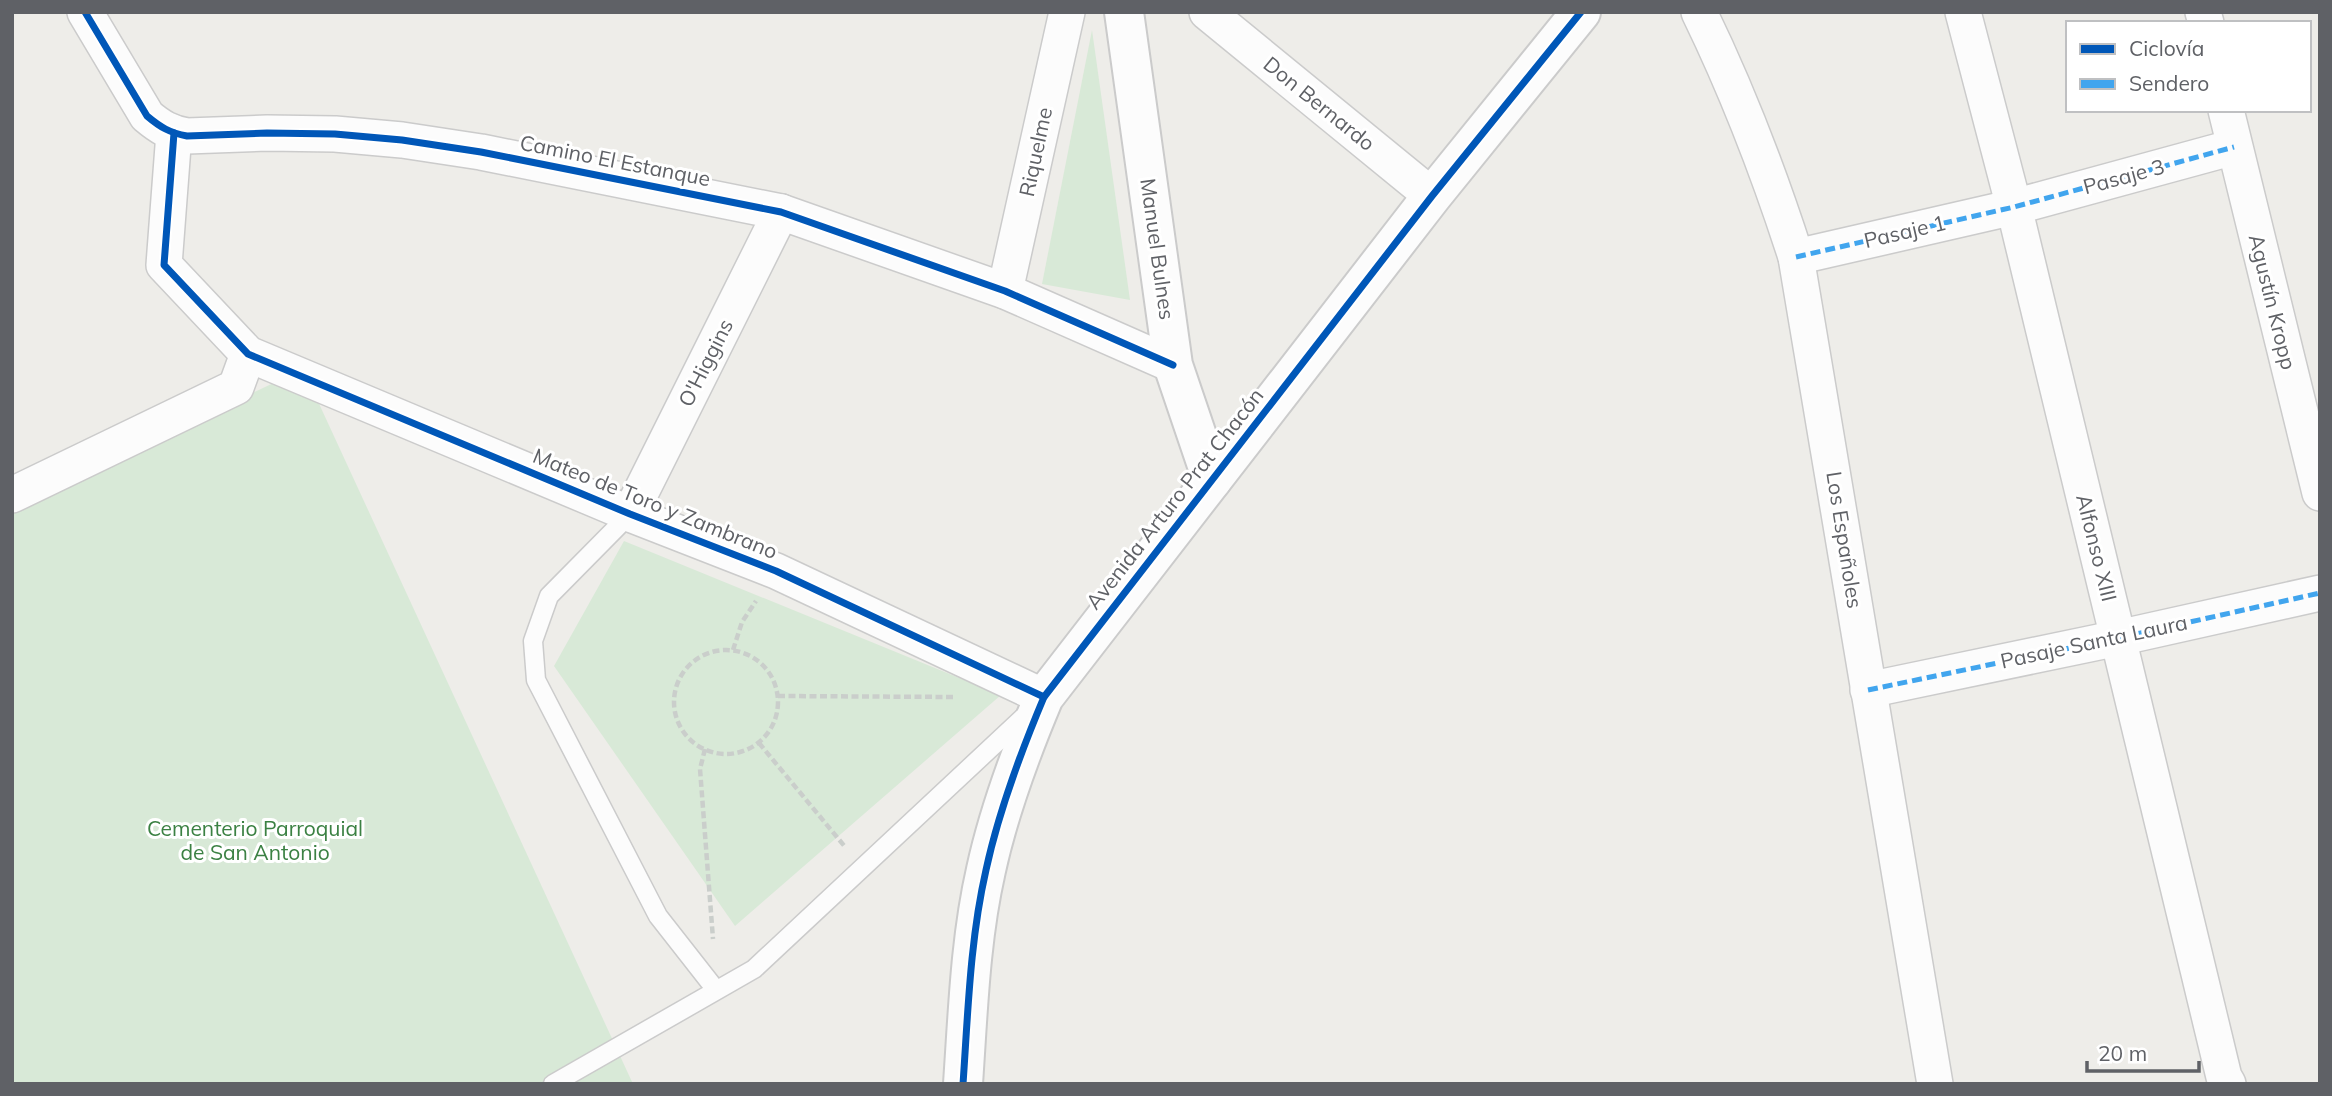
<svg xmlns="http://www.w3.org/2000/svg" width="2332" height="1096" viewBox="0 0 2332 1096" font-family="Mulish,sans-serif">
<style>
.green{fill:#d8e9d7}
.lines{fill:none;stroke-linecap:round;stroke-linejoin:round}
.service-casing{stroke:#cbcbcb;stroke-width:21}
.minor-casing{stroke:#cbcbcb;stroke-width:38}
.tertiary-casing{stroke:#cbcbcb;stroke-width:42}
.path{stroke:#cacecb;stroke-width:4.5;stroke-dasharray:7 3.5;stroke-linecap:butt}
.service{stroke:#fcfcfc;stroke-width:18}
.minor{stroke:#fcfcfc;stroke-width:35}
.tertiary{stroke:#fcfcfc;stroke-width:38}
.quiet{stroke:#41a5ee;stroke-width:5;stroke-dasharray:10 5;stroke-linecap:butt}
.cycleway-casing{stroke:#fff;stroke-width:11}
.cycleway{stroke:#0057b8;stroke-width:7}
.labels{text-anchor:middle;stroke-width:6;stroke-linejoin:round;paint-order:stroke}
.street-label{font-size:21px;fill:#5f6166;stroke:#fff}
.park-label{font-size:21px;fill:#3b8143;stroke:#fff}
</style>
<rect width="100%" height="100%" fill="#eeede9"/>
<g class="green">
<polygon points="1092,30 1130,300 1042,284"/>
<polygon points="303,369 633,1084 12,1084 12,507"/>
<polygon points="624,541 1001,695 735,926 554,666"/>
</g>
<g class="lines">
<g class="service-casing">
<g id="service">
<polyline points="630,514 549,596 533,641 536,680 658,916 716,990"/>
<polyline points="553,1084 754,969 1027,714"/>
</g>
</g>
<g class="minor-casing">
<g id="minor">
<path d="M85,12L147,116C160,127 170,133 187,136L267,133L335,134L402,140L481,152L781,212L1005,291L1173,365"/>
<polyline points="1207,12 1432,196"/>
<path d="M1699,12C1738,92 1769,173 1796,257L1935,1084"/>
<polyline points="1963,12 2014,207 2224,1077 2228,1084"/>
<polyline points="2203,12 2206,23"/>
<polyline points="2226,110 2320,493"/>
<polyline points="174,133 164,265 248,354 630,514 776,571 1044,697"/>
<polyline points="1796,257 2014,207 2234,147"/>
<polyline points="1005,291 1067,12"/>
<polyline points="12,495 236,387 248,354"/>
<polyline points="630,514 781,212"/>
<polyline points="1868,690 2118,638 2320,593"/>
</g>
</g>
<g class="tertiary-casing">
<g id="tertiary">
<polyline points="1124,12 1173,365 1212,480"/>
<path d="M963,1084C968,1012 970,940 986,870C999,810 1020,754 1044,697L1432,196L1581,12"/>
</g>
</g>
<g class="path">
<polyline points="733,650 742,622 756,601"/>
<circle cx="726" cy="702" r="52"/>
<polyline points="778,696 956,697"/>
<polyline points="759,743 846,848"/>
<polyline points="705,749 700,769 713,939"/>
</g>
<use href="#service" class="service"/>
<use href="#minor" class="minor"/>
<use href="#tertiary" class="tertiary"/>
<g class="quiet">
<polyline points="1796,257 2014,207 2234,147"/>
<polyline points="1868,690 2118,638 2320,593"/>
</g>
<g class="cycleway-casing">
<g id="cycleway">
<path d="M85,12L147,116C160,127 170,133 187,136L267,133L335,134L402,140L481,152L781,212L1005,291L1173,365"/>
<polyline points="174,133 164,265 248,354 630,514 776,571 1044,697"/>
<path d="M963,1084C968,1012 970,940 986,870C999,810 1020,754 1044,697L1432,196L1581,12"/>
</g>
</g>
<use href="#cycleway" class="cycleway"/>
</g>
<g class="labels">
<g class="street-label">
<text transform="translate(1319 104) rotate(39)" y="7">Don Bernardo</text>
<text transform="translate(1036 152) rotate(-78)" y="7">Riquelme</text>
<text transform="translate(615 161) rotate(11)" y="7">Camino El Estanque</text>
<text transform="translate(2124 177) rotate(-15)" y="7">Pasaje 3</text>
<text transform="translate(1905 232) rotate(-13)" y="7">Pasaje 1</text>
<text transform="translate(1157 249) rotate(82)" y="7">Manuel Bulnes</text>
<text transform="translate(2272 302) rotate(76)" y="7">Agustín Kropp</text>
<text transform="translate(706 363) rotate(-63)" y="7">O'Higgins</text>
<text transform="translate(1175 499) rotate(-52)" y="7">Avenida Arturo Prat Chacón</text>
<text transform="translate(655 504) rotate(22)" y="7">Mateo de Toro y Zambrano</text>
<text transform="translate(1844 540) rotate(81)" y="7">Los Españoles</text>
<text transform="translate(2096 548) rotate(76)" y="7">Alfonso XIII</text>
<text transform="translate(2094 642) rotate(-12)" y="7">Pasaje Santa Laura</text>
</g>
<g class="park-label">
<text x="255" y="836">Cementerio Parroquial<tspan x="255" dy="24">de San Antonio</tspan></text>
</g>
</g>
<rect width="2332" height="1096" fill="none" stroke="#5f6166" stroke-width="28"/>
<rect x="2066" y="21" width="245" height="91" fill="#ffffff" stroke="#bfc0c2" stroke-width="2"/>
<rect x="2080" y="44" width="35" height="10" fill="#0057b8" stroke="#bfc0c2" stroke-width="2"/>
<text x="2129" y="56" font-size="21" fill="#5f6166">Ciclovía</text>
<rect x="2080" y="79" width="35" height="10" fill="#41a5ee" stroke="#bfc0c2" stroke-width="2"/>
<text x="2129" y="91" font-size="21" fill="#5f6166">Sendero</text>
<path d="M2087 1061v10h112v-10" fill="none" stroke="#5f6166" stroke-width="3.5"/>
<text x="2098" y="1061" font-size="21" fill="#5f6166" stroke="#ffffff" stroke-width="5" paint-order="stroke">20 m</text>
</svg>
